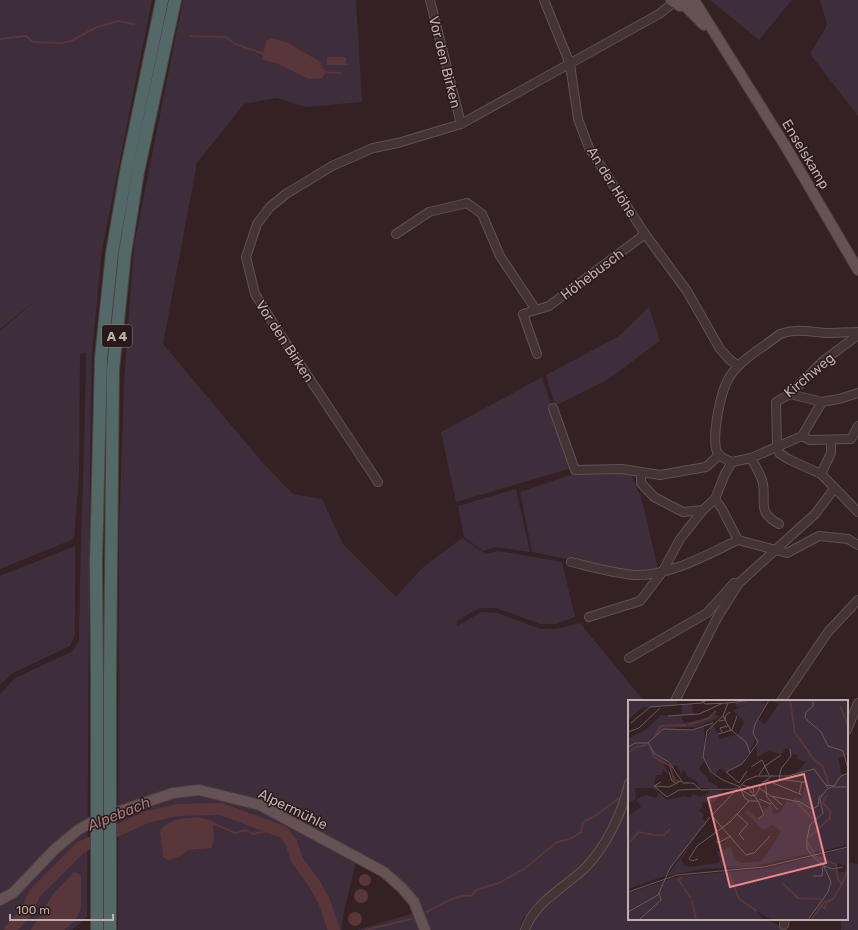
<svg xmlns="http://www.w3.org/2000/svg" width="858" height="930" viewBox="0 0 858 930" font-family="Rubik,sans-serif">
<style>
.green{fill:#3e2d3b}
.water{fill:#593639}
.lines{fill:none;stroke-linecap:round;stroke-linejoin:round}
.stream{stroke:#593639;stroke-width:2}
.river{stroke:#593639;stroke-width:12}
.minor-casing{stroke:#625153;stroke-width:10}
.major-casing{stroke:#4e3d3f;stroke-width:12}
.highway-casing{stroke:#4f3e40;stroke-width:14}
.minor{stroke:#443435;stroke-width:8}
.major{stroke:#645254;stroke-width:10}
.highway{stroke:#526968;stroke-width:12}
.highway-bridge-casing{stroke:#4f3e40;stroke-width:14;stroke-linecap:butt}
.highway-bridge{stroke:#526968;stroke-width:12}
.labels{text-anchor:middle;stroke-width:3;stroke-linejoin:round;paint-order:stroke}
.shield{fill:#29191b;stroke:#938183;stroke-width:1}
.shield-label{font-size:13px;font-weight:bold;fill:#c1aeaf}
.street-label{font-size:14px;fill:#c1aeaf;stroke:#29191b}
.water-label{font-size:15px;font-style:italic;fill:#a7797d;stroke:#29191b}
.inset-river{fill:none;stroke:#593639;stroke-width:2}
.inset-road{fill:none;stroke:#6c595b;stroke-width:1}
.view{fill:#ed878e;fill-opacity:0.15;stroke:#ed878e;stroke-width:2}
.inset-edge{fill:none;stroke:#c1aeaf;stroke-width:2}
</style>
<rect width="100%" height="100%" fill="#332123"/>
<g class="green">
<path d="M0,0H152L102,250L92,353L90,464L87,917L72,930H0V694L15,678L73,651L79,640C80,545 85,449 86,353L80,354L79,477L74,539L0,569V331L35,301L0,329Z"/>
<path d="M183,0H356L362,102L305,107L277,98L244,104L197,163L163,344L262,462L293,494L322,499L343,544L396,597L422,568L462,538L486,554L499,551L562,562L575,617L556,624H540L496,608H479L457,621V626L481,612L497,613L541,629H555L580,623L644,701H629V776L622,802L629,789V919H765L788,930H527L534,916L579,870L522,919L520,930H357L414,913C408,890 376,873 356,862L343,916L342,930H118L119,534L124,381L134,245Z"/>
<polygon points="710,0 792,0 759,40"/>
<polygon points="820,0 858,0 858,116 810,54 827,25"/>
<polygon points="649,307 660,341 607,380 555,406 546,375 619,336"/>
<polygon points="542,377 572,468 456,502 441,432"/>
<polygon points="631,474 642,500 658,569 635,573 532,552 520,492 570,475"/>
<polygon points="516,489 530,552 495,547 483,551 464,537 458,506"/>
<polygon points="75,546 75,635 70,646 11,674 0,685 0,576"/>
<polygon points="847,862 858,864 858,930 841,930 841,919 847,919"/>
</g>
<g class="water">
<polygon points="271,38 286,42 319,61 326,72 322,78 309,79 276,63 262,60 266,41"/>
<polygon points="327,57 346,57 347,65 327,65"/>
<path d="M198,817L213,821L214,841L211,848L188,850L180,856L169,860L163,857L160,830C171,818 182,819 198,817Z"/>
<polygon points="74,872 81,875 81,909 75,921 64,930 31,930 53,894"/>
<circle cx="365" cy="880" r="6"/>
<circle cx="361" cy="896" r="7"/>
<circle cx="355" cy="919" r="7"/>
</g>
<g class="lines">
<g class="stream">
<polyline points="190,36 226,37 235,44 265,54"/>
<polyline points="0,39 26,36 33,42 61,43 71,41 97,27 119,21 134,24"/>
<polyline points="323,72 340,73"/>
<path d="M213,823L235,833L246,830L253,834C261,831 270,833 276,829"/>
<path d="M427,912C440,905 456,894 471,896L476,890L499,883L524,869L557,842L570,839L581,832L583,822L594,817L619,798"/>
<polyline points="366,930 411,919"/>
</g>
<polyline class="river" points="10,930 26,912 35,893 81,847 147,817 177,810 221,809 283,832 291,842 297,860 314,883 324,901 334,930"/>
<g class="minor-casing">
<g id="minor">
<polyline points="430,0 461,124"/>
<polyline points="544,0 570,64 578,119 589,148 645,234 687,291 720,349 729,359 738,366"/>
<polyline points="396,234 429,212 467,203 482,214 500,256 536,310 549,306 645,234"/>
<polyline points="536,310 523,314 537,354"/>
<path d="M858,332C847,332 837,333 826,333C808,332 798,328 780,334C764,347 741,359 730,376C720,391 713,432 716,449C718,456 726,460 732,462L751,458L802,436L822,402L839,399L858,393"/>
<polyline points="858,335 823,361 790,394 776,402 777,446 779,453 788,459 821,474 858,512"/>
<polyline points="790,394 822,402"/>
<polyline points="553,408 575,470 622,469 660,475 706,467 719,455"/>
<polyline points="802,436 810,440 851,439 858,426"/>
<path d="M751,458C755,466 762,476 763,484C766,504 757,512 779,524"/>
<polyline points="641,472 641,483 654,497 683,512 703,510"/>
<polyline points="821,474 831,453 831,441"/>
<polyline points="378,482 278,331 255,294 246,257 257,224 270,207 286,194 332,166 373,148 398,143 461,124 659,14 673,3"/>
<polyline points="715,499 722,509 738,540"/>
<path d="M571,562C592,567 613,573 634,575C668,577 708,554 738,540L787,553L819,536L848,539L858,545"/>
<polyline points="589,617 640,601 663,571 680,539 703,510 715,499 725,474 732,462"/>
<polyline points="629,658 707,613 734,583"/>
<polyline points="675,701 718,616 739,583 815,514 834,489"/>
<polyline points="781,701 828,632 858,600"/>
<polyline points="847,730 858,703"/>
<polyline points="784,925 785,919"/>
<path d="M525,930C534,902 566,887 586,867C607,845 622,813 629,783"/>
</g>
</g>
<g class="major-casing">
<g id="major">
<polyline points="671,0 680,6 690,2"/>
<polyline points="694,0 786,147 858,270"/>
<polyline points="684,5 704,25"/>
<polyline points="0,900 13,893 55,849 78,830 99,818 173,793 199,790 260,805 384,872 402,888 414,902 425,930"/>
</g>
</g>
<g class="highway-casing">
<g id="highway">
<polyline points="97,677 96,562 101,358 112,253 126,172 162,0"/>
<polyline points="110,677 113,370 125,253 138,172 175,0"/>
</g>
</g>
<use href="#minor" class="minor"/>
<use href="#major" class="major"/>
<use href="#highway" class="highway"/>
<g class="highway-bridge-casing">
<g id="highway-bridge">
<polyline points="97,930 97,677"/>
<polyline points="110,930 110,677"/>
</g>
</g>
<use href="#highway-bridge" class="highway-bridge"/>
</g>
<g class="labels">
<rect class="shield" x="102" y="325" width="30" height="22" rx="3"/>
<g class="shield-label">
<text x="117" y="341">A 4</text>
</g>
<g class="street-label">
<text transform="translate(445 62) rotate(76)" y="5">Vor den Birken</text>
<text transform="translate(806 154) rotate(59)" y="5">Enselskamp</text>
<text transform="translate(612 182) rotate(58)" y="5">An der Höhe</text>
<text transform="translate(592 274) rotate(-37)" y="5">Höhebusch</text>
<text transform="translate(285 341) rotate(57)" y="5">Vor den Birken</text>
<text transform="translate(809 375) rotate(-40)" y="5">Kirchweg</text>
<text transform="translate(293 809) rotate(26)" y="5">Alpermühle</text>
</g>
<g class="water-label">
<text transform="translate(119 814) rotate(-22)" y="5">Alpebach</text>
</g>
</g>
<g transform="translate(628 700)">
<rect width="220" height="220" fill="#332123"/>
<path d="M0,0H50L49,5L15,7L0,20ZM127,0H140L134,3H138L129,19L137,24L151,4L141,1L220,0V55L210,58L214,75L220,73V145L124,167L75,169L39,176L72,131L53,159L56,165L62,167L90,163L93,159L88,152L103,147L106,159L114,163L133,161L143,148L153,131L145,125L135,130L117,112L120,110L130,120L136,116L139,121L135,110L144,104L145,114L152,113L159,100L164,102L166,97L174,99L178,76L169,77V75L186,69L167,74L178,62L169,59L170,55L163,54L162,50L158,48L153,54L140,51L129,57L128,39L114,64L98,72L92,69L87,74L83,71L75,59V51L74,56L76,61L71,69L80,78V81L90,86L88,89L72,88L68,81L60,77L56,70L53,74L48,65L44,67L40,61L35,65L41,72L38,73L35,69L34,75H28L26,86L31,91L22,88H7L8,99L18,95L28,98L31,92L39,100L56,96L62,98L65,94L73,97L82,91H95L86,102L73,103L75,105L71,111L76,114L74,119L78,122L37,176L0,189V116L13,107L8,99L0,103V38L19,29L33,15L53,16L56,23L81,18L87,14L92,17L69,27L39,28L64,30L76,26V50L77,40L84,37L78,39L85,23L92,39L110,34L116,22L105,10L119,5L109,7L107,2ZM64,4L65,14L54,15V5ZM220,148V220H185L191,207L180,220H144L130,212V209L129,212L136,220H0V193L52,176L136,169ZM201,160L218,166L217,171L209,173L208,164L201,163Z" fill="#3e2d3b" fill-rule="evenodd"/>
<path class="inset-river" d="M162,0L167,34M212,6L220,25M60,25L81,18L88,11M168,34L185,58L195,67L201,85M27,35L33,26L58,25M22,48L26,57L42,66L46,80L51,81M0,53L8,47L19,45M169,103L185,119M27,135H36L42,129M180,138L202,118V111L195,103L196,99L200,95M180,143L188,157L208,164L210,180L214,184L205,199L196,202L183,220M0,144L11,132L26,135M101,173L111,199L129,211M154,183L170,198L193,199M214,184L220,169M55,186L50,180L55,177M56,188L63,198M64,200L68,220M193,206L197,208L198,203L204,199"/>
<path class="inset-road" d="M73,0L77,4L100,3L95,16L79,31L75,57L83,72L95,80L112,87M141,0H157M185,0V6L178,12L177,18L193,32L200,46L215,51L220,69M100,3L124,0M40,16L71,14L93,4M95,16L102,29L118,42L122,53M91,21L97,20L98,15L102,12M3,23L22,7L74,3L79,0M0,32L11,28L32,8M94,32L92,28L100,26M90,34L104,30L109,16M20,43L27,54L41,62L55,83H65L73,90L109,89M0,47L7,43H20L35,29L64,30L85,23M162,49L163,56L153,69L151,79L174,82M123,67L134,60L141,75M41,72L44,81L49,84M131,75L137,66L153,55M138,80L174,95M137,81L139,97L150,110M33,82L26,86L41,87L53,81M111,83L98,72L114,64L128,45L130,42L125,33L127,24L141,0M111,83L119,71M114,85L125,88L126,93M198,85L206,86L213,76L220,73M26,86L39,97L51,90L72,89M119,86L130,101M112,87L116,97L121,101H130M131,88L143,96L172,102L184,109L190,106L191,97L195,94M114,90L123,96L128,95M171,94L174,82H177M128,95L133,84L144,76M145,97L154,105M131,99L143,104M109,114L120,124L111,134L116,140M84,115L118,80L129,76H160L186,69L200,88M85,117L118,155L126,153L142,136M130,119L136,115L130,101M88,141L90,143L103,136M70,159L64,161L61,159L69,146L102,122L121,101M196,166L204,169L215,167M185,176H194L195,164M0,192L49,175L136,167L220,147M0,212L30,195L42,168L82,117M11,220L33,200L31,193M180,220L200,192L203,182L195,164L186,158L179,149V139L182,125L195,113L192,99L198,90L203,87H220"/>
<path class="view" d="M176,74L198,163L102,187L80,98Z"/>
<rect width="220" height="220" class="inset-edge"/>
</g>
<path d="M10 914v6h103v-6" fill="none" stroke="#c1aeaf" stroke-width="2"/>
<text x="16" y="914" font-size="12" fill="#c1aeaf" stroke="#29191b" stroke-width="3" paint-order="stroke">100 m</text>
</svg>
